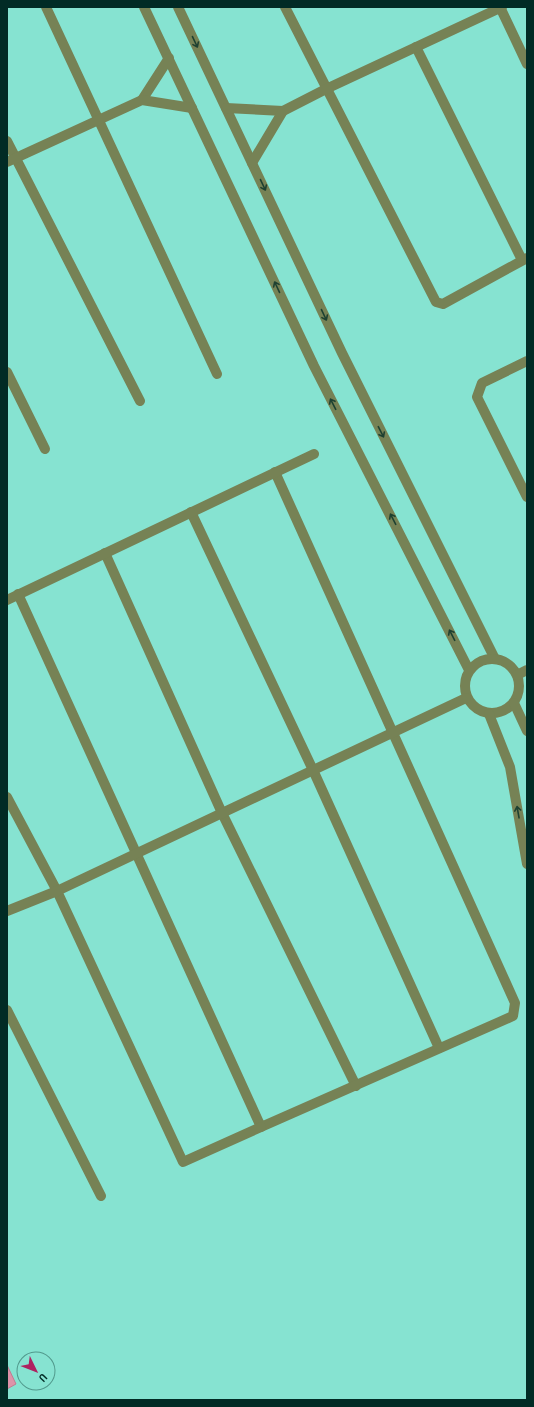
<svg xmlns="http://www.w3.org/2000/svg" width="534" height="1407" viewBox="0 0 534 1407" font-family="'Archivo Narrow',sans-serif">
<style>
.building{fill:#dd93a9;stroke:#c27b91}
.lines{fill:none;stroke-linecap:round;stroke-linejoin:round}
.minor{stroke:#768255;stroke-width:10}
.oneway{stroke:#1e4131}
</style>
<rect width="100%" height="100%" fill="#86e3d1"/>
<polygon class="building" points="7,1365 16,1384 7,1389"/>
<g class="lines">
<g class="minor">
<polyline points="46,7 217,374"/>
<polyline points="144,7 314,366 469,670"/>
<polyline points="178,7 342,353 495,659"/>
<polyline points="285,7 436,302 443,304 527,258"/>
<polyline points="500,7 527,64"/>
<polyline points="416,47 522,260"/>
<polyline points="142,100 169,58"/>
<polyline points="226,108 283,111"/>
<polyline points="7,141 140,401"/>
<polyline points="7,162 142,100 192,108"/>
<polyline points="252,163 283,111 326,89 502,7"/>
<polyline points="527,361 482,383 477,397 527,497"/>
<polyline points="7,372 45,449"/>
<polyline points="191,512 313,770 439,1048"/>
<polyline points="105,553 222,813 356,1086"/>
<polyline points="18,594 261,1127 513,1016 515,1003 275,472"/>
<polyline points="7,600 314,454"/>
<circle cx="492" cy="686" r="27"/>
<polyline points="517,675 527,670"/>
<polyline points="514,703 527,731"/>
<polyline points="489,714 510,767 527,864"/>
<polyline points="7,797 57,891 183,1162 261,1127"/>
<polyline points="7,911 57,891 466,698"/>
<polyline points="7,1010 101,1196"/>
</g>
</g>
<defs><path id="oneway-shaft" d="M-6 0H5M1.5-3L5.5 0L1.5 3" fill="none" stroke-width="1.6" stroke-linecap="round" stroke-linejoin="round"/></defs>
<g class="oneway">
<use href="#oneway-shaft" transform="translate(195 42) rotate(65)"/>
<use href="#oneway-shaft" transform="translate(263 185) rotate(65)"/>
<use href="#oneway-shaft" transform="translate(277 287) rotate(-115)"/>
<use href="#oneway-shaft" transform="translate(324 315) rotate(65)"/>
<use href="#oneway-shaft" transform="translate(333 404) rotate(-117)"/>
<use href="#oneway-shaft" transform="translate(381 432) rotate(63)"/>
<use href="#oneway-shaft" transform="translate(393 519) rotate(-117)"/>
<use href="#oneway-shaft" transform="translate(452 635) rotate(-117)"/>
<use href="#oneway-shaft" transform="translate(518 812) rotate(-100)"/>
</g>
<rect width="534" height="1407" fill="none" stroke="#012b25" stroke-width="16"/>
<g transform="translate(36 1371) rotate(133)"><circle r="19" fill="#86e3d1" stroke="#51998c"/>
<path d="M0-3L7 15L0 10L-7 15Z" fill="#ae2260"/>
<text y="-6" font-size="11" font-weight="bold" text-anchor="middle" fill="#012b25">U</text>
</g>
</svg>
